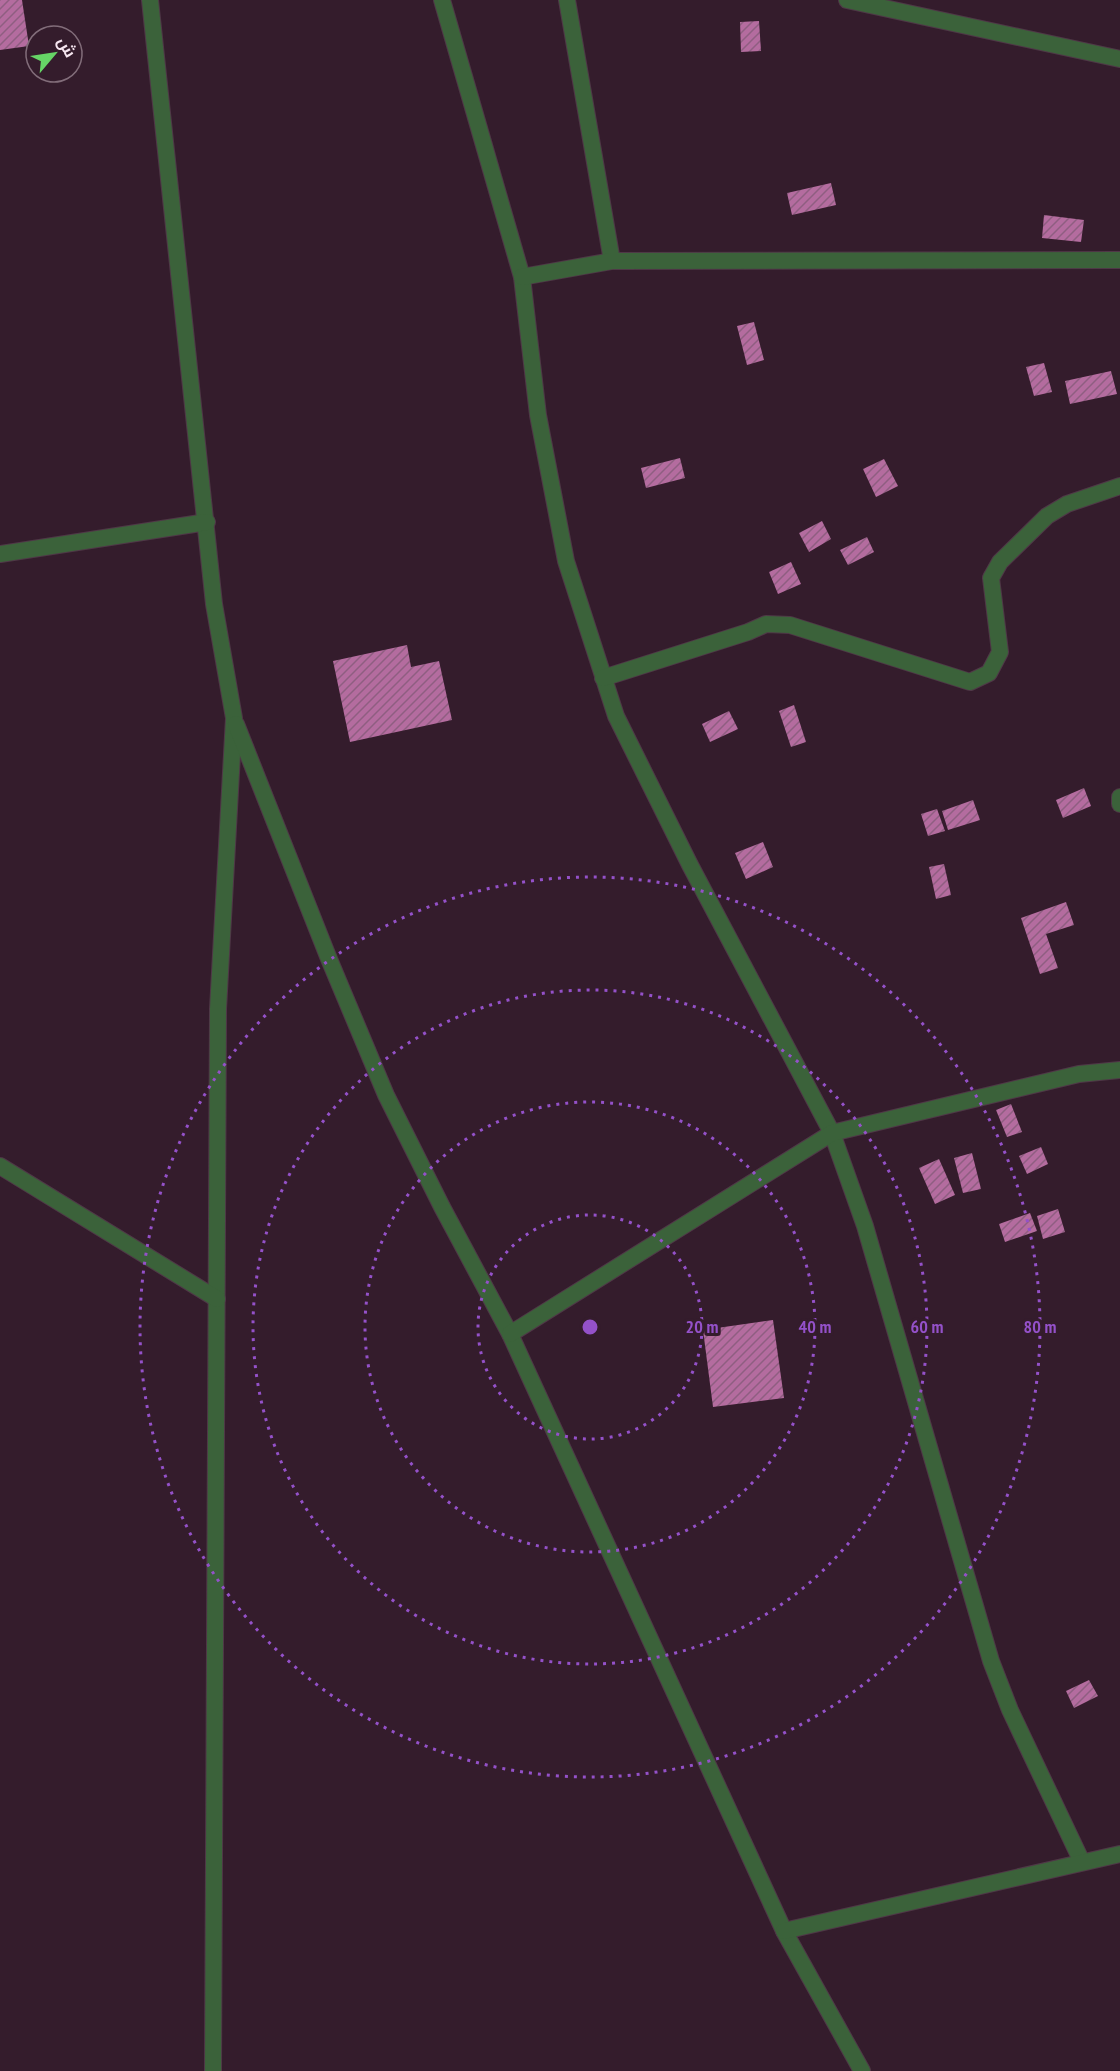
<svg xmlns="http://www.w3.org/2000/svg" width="1120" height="2071" viewBox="0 0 1120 2071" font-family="'PT Sans Narrow',Cairo,sans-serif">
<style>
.building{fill:url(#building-hatch)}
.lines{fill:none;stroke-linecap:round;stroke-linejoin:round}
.minor-casing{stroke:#4f3847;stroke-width:18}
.minor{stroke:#3b623a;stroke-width:16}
.ring{fill:none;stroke:#9451c9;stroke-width:3;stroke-dasharray:3 6}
.centre{fill:#9451c9;stroke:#341c2c;stroke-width:3}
.ring-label{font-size:18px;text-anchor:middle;font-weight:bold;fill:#9451c9;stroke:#341c2c;stroke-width:6;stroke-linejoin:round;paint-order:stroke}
</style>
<defs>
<pattern id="building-hatch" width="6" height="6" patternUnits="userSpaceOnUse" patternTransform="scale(1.5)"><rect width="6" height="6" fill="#b46c9f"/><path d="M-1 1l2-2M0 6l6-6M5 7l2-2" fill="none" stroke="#8f5e81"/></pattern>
</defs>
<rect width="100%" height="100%" fill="#341c2c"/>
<g class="building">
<polygon points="0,0 22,0 29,46 0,50"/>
<polygon points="759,21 761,51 741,52 740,22"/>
<polygon points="831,183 836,205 792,215 787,193"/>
<polygon points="1044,215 1084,220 1081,242 1042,238"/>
<polygon points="754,322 764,360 747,365 737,326"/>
<polygon points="1044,363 1052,392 1034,396 1026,367"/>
<polygon points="1111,371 1117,394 1070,404 1065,381"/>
<polygon points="680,458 685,478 646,488 641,468"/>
<polygon points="884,459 898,486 876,497 863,469"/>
<polygon points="822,521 831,539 809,552 799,533"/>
<polygon points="867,537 874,552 848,565 840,550"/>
<polygon points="791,562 801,584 778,594 769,572"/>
<polygon points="407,645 411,667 439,661 452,720 350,742 333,661"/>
<polygon points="794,705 806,742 791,747 779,711"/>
<polygon points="729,711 738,729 710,742 702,724"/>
<polygon points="1084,788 1091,806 1063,818 1056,800"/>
<polygon points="973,800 980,820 948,830 942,811"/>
<polygon points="937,809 945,831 928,836 921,814"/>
<polygon points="763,842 773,867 746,879 735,853"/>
<polygon points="944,864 951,895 936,899 929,867"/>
<polygon points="1066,902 1074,925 1046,934 1058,968 1040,974 1021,918"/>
<polygon points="1011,1104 1022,1132 1007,1137 996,1110"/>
<polygon points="1041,1147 1048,1164 1027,1174 1019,1156"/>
<polygon points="972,1153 981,1189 963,1193 954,1158"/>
<polygon points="939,1159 955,1195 935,1204 919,1168"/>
<polygon points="1058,1209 1065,1232 1043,1239 1037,1216"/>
<polygon points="1030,1213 1037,1231 1005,1242 999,1224"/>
<polygon points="773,1320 784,1398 713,1407 703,1330"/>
<polygon points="1089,1680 1098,1696 1074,1708 1066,1691"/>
</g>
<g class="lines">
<g class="minor-casing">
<g id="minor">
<polyline points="150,0 214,604 234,718 218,1009 213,2071"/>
<polyline points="442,0 522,277 538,415 566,561 616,716 690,865 832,1133 865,1226 991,1661 1010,1710 1082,1862"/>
<polyline points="567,0 612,261"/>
<polyline points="847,0 1120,59"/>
<polyline points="522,277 612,261 1120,260"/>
<polyline points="0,554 207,522"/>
<polyline points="603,678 748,632 766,624 790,625 970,682 989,673 1000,652 991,578 1000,562 1047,516 1067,504 1120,486"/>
<polyline points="236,724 329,959 386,1095 442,1207 510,1334 784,1931 862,2071"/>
<polyline points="1120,797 1120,804"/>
<polyline points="0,1166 217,1299"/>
<polyline points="510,1334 832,1133 1079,1074 1120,1070"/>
<polyline points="784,1931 1120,1854"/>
</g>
</g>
<use href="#minor" class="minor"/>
</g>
<g class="ring">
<circle cx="590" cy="1327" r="112"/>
<circle cx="590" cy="1327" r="225"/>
<circle cx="590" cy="1327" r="337"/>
<circle cx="590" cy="1327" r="450"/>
</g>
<circle cx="590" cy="1327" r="9" class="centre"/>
<g class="ring-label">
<text x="702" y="1333">20 m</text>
<text x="815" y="1333">40 m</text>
<text x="927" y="1333">60 m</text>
<text x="1040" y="1333">80 m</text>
</g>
<g transform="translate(54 54) rotate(61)"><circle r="28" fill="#341c2c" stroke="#826d7a" stroke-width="1.5"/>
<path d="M0-4.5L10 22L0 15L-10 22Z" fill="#66d466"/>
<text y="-9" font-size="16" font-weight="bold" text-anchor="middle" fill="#f6e6f0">ش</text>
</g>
</svg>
